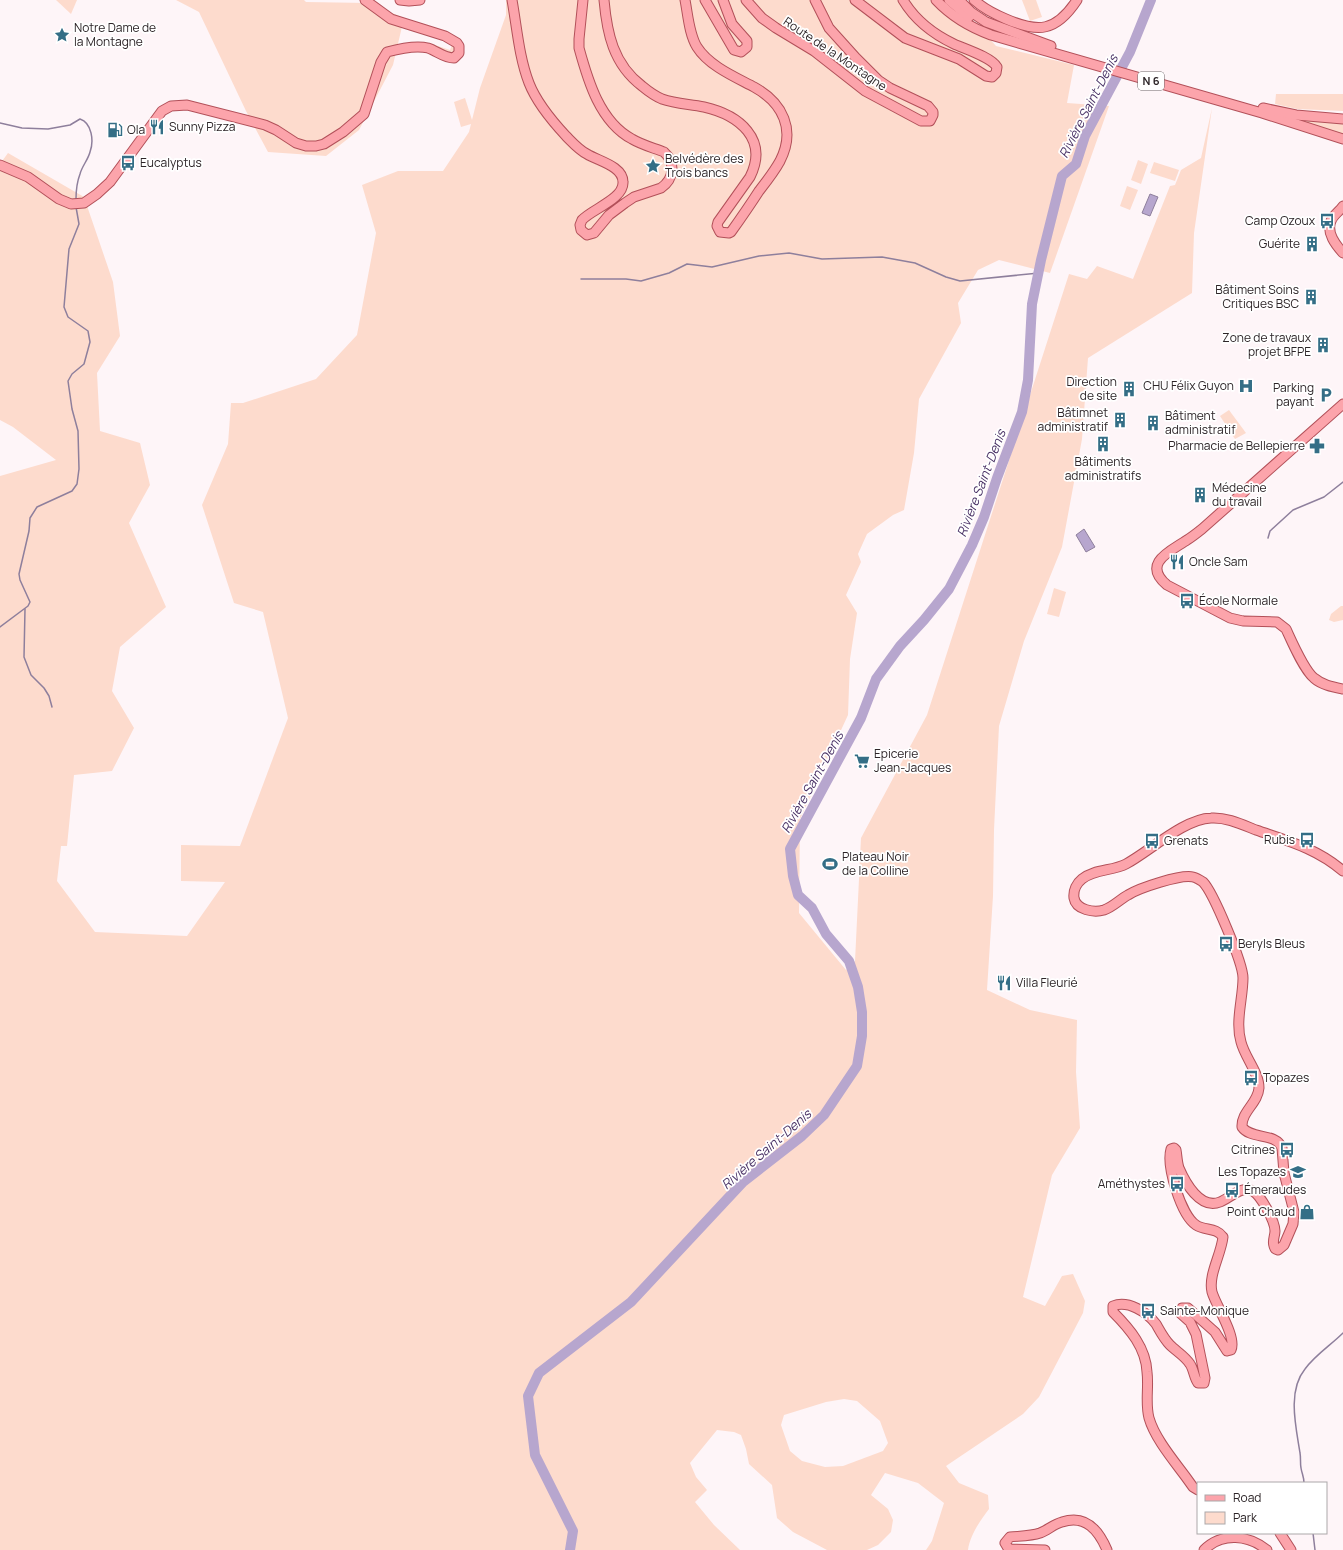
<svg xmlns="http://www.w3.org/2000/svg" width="1343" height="1550" viewBox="0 0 1343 1550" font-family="Manrope,sans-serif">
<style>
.green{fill:#fddbcd;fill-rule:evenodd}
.water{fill:#b7a6ce;stroke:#8e7f9c}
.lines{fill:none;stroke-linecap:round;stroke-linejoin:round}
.stream{stroke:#8e7f9c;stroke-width:1.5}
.river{stroke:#b7a6ce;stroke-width:10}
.major-casing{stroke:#b25059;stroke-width:11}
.major{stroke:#fca4ab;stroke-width:9}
.labels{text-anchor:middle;stroke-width:3.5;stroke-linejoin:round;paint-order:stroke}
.shield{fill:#fff;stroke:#6c6668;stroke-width:1}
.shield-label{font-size:11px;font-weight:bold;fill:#2d2528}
.poi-label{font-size:12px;fill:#2d2528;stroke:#fff;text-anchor:start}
.street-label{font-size:12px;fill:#2d2528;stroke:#fff}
.water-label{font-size:13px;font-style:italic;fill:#493165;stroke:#fff}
</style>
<rect width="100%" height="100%" fill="#fef5f8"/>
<g class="green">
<polygon points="56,0 77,0 71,14"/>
<polygon points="176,0 304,0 306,2 368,3 404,18 393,65 359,130 326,156 268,152 246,111 199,12"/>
<path d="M506,0H955L996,46L1074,65L1067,103L1109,106L1050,273L999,260L978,270L958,303L961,323L919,399L914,453L904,510L893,515L867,534L858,554L861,562L846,595L857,613L850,659L848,715L800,819L799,913L846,970L855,961L861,838L927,715L1069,274L1087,279L1097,266L1133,279L1170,186L1175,185L1181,170L1201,158L1212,108L1194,233L1192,293L1088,358L1082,439L1062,547L1024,641L999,726L994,830L993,896L987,990L1030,1010L1077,1020L1076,1072L1080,1128L1052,1175L1023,1297L1045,1306L1062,1276L1073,1274L1085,1301L1083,1313L1039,1397L1023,1414L946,1466L959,1483L988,1495L989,1509C980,1521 970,1535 968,1550H926L932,1541L944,1503L918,1483L885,1473L871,1495L888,1509L893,1520L891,1532L878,1545L867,1550H827L793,1532L777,1518L772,1485L749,1464L746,1449L741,1435L734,1432L717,1430L690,1463L696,1477L707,1490L695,1502L714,1525L740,1550H0V476L56,460L13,427L0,420V164L8,153L84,197L113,282L120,336L97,373L100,431L140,443L150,485L129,523L166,607L120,647L112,691L134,728L112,771L74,775L67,846H61L57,881L95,932L187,936L225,882L181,881V845L240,846L288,718L263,612L234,603L202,505L228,444L231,403H243L316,379L357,335L376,233L362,185L398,171H443L469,132L471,124L461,127L454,102L465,98L472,120L480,88L506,15ZM844,1399L857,1401L880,1421L888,1443L883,1451L843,1466L825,1467L802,1461L790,1451L781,1425L784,1415L826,1402Z"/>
<polygon points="1022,0 1036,0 1042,17 1030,21"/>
<polygon points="432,44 450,50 452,45 456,50 454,53 448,53 432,45"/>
<polygon points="1276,94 1343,94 1343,111 1297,109 1275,104"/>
<polygon points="1302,119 1343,122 1343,135 1301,121"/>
<polygon points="1138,160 1148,164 1141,184 1131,180"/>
<polygon points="1154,162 1179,170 1175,181 1150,173"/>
<polygon points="1127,186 1138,190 1130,210 1120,206"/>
<polygon points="1229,410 1246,433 1235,439 1220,416"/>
<polygon points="1054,588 1066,592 1059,617 1047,614"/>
<polygon points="1341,606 1343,606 1343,620 1334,622 1329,620 1331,614"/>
<polygon points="825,858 836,859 834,871 823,870"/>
</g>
<g class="water">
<polygon points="1150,194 1158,197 1150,216 1142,213"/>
<polygon points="1084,529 1095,547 1086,552 1076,535"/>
</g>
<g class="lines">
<g class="stream">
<path d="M0,123L22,128L48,129L70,125L80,119C92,123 94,141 90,152C88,160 82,166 80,174C77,182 76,191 76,199"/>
<polyline points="581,279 626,279 641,281 669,273 687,264 712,267 759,256 789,253 822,259 882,257 915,263 946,277 960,281 1039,273"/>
<polyline points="1268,538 1270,531 1293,510 1324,497 1343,482"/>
<polyline points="25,609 24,657 31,675 44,688 49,696 52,707"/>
<polyline points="0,627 28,606 30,602 20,580 19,574 29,531 30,518 37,507 72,491 77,484 79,469 78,431 72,409 68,381 72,374 84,364 90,342 88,331 68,317 64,307 69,249 79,224 76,207"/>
<path d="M1304,1483C1304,1477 1302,1474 1301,1468C1300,1463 1301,1458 1300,1453C1296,1427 1287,1391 1305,1369C1315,1355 1331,1345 1343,1333"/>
<polyline points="1313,1533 1315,1550"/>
</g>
<polyline class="river" points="570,1550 573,1531 535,1455 528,1396 539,1373 631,1302 743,1182 802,1136 824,1115 857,1066 862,1036 862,1012 858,987 849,961 826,934 812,908 798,895 793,876 790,849 861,718 876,679 900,646 924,620 949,589 972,545 984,517 997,478 1022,412 1028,380 1032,304 1041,260 1062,176 1076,164 1085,136 1130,52 1151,0"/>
<g class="major-casing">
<g id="major">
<polyline points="400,0 409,1 420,0"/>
<path d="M512,0C517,28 519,57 529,83C536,101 553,122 566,136C572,142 579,150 587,154C598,161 623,166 623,182C624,199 592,209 582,220L580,225L581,230L587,235L594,233L609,215L625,203L634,197L661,188C674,179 676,163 664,152C654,148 642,145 632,139C600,122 588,81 579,48V39L583,0"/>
<path d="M604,0C607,33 613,64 642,86C648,91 655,96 662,99C676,104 690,104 704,107C739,115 769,139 750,177L718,222L717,226L720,232L729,233L731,232C741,218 750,205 759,191C766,182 774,172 780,161C796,130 783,103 754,87C735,77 709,66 697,47C689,34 688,15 685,0"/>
<polyline points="705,0 734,50 741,52 747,47 747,41 732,24 723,0"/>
<polyline points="746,0 762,18 776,28 814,51 865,91 921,121 930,121 933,115 933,112 928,106 890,88 878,80 856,58 829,28 815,0"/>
<path d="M855,0L905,38L959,59L986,76L992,77L996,73L997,67C991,57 965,49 954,44C933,34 915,20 903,0"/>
<path d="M936,0C952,17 969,27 991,35L1262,113L1343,139"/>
<polyline points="949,0 969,17"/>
<polyline points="959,0 971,12 986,22 1051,46"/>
<path d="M974,0C984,9 994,14 1006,19C1038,33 1056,32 1077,0"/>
<polyline points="1263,108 1296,115 1343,119"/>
<path d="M0,165L28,177L59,199L71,204L84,203L97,194L110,182L162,111L171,106L187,105L265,125L276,130L296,143L306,146H316L324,144L343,132L364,114L381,62L387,52C398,49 416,45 428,48C437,51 444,58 454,58L459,53V46L457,43L445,36L391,19L365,0"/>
<path d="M1343,206C1340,211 1333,215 1331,221C1326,233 1336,245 1343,253"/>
<path d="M1343,404L1202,529C1197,533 1192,537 1187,540C1171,551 1141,563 1167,585L1230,618L1243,621L1277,622L1286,629C1292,642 1304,670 1314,678C1322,685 1333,687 1343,689"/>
<path d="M1198,1490L1193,1487L1188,1480C1175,1462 1155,1439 1149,1418C1145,1403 1149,1387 1147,1372C1146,1348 1130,1329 1113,1312V1306C1128,1300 1147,1312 1156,1324C1160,1331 1164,1339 1170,1345C1176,1351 1185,1356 1190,1364C1194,1370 1194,1378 1198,1383H1204L1205,1378L1196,1334L1190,1322L1180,1313L1182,1308H1188L1215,1332L1227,1351L1231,1350C1237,1337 1216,1306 1212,1292C1208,1275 1221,1255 1223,1237C1216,1227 1205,1231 1196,1225C1181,1215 1166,1166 1171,1149L1174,1148L1176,1150C1177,1155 1177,1162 1179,1168C1185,1182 1200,1210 1220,1202C1230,1198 1242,1185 1253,1191C1261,1196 1275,1221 1275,1231C1275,1236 1272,1241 1274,1246C1275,1249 1275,1249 1278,1250L1284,1245L1293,1224L1294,1212L1284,1173L1282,1148C1276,1132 1251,1140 1242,1127C1241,1112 1258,1103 1259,1088C1259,1072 1245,1058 1241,1042C1235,1022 1243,998 1243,978C1243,963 1213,892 1203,882C1200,880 1197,878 1193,877C1181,874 1139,888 1128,895C1119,900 1113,907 1104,910C1094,913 1076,910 1074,898C1073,890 1077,883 1082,879C1094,869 1113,871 1126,864C1150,851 1184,819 1211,818C1226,817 1241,824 1256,830C1288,841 1316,848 1343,871"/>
<polyline points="1280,1533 1291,1550"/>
<path d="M1045,1550L1011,1549L1008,1548L1005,1543L1010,1537C1020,1536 1031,1536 1040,1533C1048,1530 1054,1524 1062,1522C1086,1514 1099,1531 1107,1550"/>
<path d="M1204,1550C1222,1532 1249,1535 1267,1550"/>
</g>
</g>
<use href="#major" class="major"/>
</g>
<defs>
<g id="sight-bare" transform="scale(1.2)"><path d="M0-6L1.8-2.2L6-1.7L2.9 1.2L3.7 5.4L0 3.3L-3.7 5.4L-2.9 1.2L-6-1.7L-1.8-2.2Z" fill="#346e86" stroke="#fff" stroke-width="2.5" paint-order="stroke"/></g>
<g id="restaurant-bare" transform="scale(1.2)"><path d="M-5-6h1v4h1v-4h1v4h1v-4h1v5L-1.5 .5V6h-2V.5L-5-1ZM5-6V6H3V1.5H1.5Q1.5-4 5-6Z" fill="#346e86" stroke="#fff" stroke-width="2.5" paint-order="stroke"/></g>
<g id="fuel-bare" transform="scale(1.2)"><path d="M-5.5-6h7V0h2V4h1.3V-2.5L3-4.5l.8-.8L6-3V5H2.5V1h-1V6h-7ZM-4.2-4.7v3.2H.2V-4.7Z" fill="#346e86" stroke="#fff" stroke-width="2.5" paint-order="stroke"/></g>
<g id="bus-bare" transform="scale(1.2)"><path d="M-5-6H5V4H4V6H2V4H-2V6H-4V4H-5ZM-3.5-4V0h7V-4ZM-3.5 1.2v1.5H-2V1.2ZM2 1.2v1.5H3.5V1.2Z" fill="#346e86" stroke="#fff" stroke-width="2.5" paint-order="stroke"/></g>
<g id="building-bare" transform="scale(1.2)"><path d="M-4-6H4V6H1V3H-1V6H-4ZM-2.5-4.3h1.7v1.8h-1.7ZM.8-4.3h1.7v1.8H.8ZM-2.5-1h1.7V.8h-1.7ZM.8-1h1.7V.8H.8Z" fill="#346e86" stroke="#fff" stroke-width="2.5" paint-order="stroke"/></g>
<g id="hospital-bare" transform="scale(1.2)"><path d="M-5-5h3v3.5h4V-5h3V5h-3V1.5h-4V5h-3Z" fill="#346e86" stroke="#fff" stroke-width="2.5" paint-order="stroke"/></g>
<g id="parking-bare" transform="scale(1.2)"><path d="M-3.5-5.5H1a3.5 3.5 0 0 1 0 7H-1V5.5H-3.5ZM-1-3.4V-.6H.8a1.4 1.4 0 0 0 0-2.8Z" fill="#346e86" stroke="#fff" stroke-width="2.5" paint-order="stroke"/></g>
<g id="pharmacy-bare" transform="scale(1.2)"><path d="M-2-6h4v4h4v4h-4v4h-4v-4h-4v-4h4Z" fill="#346e86" stroke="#fff" stroke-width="2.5" paint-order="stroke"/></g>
<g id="supermarket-bare" transform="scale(1.2)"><path d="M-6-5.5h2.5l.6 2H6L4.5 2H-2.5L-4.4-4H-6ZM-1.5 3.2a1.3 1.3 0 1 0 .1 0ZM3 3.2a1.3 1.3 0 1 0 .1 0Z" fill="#346e86" stroke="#fff" stroke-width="2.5" paint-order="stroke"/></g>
<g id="stadium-bare" transform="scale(1.2)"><path d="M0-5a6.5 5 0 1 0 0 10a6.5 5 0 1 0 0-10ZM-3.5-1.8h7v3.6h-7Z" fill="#346e86" stroke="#fff" stroke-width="2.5" paint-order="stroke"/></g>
<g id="school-bare" transform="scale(1.2)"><path d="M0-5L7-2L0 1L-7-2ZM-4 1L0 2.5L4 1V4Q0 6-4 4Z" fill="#346e86" stroke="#fff" stroke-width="2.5" paint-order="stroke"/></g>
<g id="shop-bare" transform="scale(1.2)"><path d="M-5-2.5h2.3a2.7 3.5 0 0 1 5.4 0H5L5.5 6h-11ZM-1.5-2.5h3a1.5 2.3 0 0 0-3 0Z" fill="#346e86" stroke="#fff" stroke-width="2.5" paint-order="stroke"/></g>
</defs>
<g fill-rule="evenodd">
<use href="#sight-bare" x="62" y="35"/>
<use href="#restaurant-bare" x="157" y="127"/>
<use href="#fuel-bare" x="115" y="130"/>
<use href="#bus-bare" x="128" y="163"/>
<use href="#sight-bare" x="653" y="166"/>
<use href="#bus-bare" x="1327" y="221"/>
<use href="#building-bare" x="1312" y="244"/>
<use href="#building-bare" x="1311" y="297"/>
<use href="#building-bare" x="1323" y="345"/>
<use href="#hospital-bare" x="1246" y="386"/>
<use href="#building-bare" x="1129" y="389"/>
<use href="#parking-bare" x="1326" y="395"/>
<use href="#building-bare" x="1120" y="420"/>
<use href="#building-bare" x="1153" y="423"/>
<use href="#building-bare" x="1103" y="444"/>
<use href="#pharmacy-bare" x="1317" y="446"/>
<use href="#building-bare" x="1200" y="495"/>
<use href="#restaurant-bare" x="1177" y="562"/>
<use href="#bus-bare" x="1187" y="601"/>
<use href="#supermarket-bare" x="862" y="761"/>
<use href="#bus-bare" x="1307" y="840"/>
<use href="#bus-bare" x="1152" y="841"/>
<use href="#stadium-bare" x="830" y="864"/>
<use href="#bus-bare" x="1226" y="944"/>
<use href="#restaurant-bare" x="1004" y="983"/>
<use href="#bus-bare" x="1251" y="1078"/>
<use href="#bus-bare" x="1287" y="1150"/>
<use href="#school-bare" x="1298" y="1172"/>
<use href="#bus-bare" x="1177" y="1184"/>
<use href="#bus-bare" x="1232" y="1190"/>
<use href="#shop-bare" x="1307" y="1212"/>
<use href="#bus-bare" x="1148" y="1311"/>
</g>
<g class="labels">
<rect class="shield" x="1138" y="72" width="26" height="18" rx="3"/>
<g class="shield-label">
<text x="1151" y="85">N 6</text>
</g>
<g class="poi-label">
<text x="74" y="32">Notre Dame de<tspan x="74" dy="14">la Montagne</tspan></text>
<text x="169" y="131">Sunny Pizza</text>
<text x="127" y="134">Ola</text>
<text x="665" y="163">Belvédère des<tspan x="665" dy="14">Trois bancs</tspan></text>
<text x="140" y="167">Eucalyptus</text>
<text x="1315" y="225" text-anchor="end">Camp Ozoux</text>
<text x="1300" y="248" text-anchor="end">Guérite</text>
<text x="1299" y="294" text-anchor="end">Bâtiment Soins<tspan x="1299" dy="14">Critiques BSC</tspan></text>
<text x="1311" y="342" text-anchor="end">Zone de travaux<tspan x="1311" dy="14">projet BFPE</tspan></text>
<text x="1117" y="386" text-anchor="end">Direction<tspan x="1117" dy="14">de site</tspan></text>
<text x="1234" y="390" text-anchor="end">CHU Félix Guyon</text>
<text x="1314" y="392" text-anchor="end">Parking<tspan x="1314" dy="14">payant</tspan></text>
<text x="1108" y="417" text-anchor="end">Bâtimnet<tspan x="1108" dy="14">administratif</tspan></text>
<text x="1165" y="420">Bâtiment<tspan x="1165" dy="14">administratif</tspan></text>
<text x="1305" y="450" text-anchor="end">Pharmacie de Bellepierre</text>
<text x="1103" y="466" text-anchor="middle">Bâtiments<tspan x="1103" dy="14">administratifs</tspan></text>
<text x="1212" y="492">Médecine<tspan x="1212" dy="14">du travail</tspan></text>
<text x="1189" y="566">Oncle Sam</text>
<text x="1199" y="605">École Normale</text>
<text x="874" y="758">Epicerie<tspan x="874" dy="14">Jean-Jacques</tspan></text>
<text x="1295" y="844" text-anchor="end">Rubis</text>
<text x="1164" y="845">Grenats</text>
<text x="842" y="861">Plateau Noir<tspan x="842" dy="14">de la Colline</tspan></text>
<text x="1238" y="948">Beryls Bleus</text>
<text x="1016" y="987">Villa Fleurié</text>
<text x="1263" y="1082">Topazes</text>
<text x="1275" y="1154" text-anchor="end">Citrines</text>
<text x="1286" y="1176" text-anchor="end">Les Topazes</text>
<text x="1165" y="1188" text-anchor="end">Améthystes</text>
<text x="1244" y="1194">Émeraudes</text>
<text x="1295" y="1216" text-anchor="end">Point Chaud</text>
<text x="1160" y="1315">Sainte-Monique</text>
</g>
<g class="street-label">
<text transform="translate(835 54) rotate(34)" y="4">Route de la Montagne</text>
</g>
<g class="water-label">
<text transform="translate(1088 106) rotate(-63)" y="5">Rivière Saint-Denis</text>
<text transform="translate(981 483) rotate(-69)" y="5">Rivière Saint-Denis</text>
<text transform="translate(812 782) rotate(-61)" y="5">Rivière Saint-Denis</text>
<text transform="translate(766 1149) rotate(-41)" y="5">Rivière Saint-Denis</text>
</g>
</g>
<rect x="1197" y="1482" width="130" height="52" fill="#ffffff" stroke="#aba8a9"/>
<rect x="1205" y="1495" width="20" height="6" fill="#fca4ab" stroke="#aba8a9"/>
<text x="1233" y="1502" font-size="12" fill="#2d2528">Road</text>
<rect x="1205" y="1512" width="20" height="12" fill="#fddbcd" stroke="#aba8a9"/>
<text x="1233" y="1522" font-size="12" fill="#2d2528">Park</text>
</svg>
